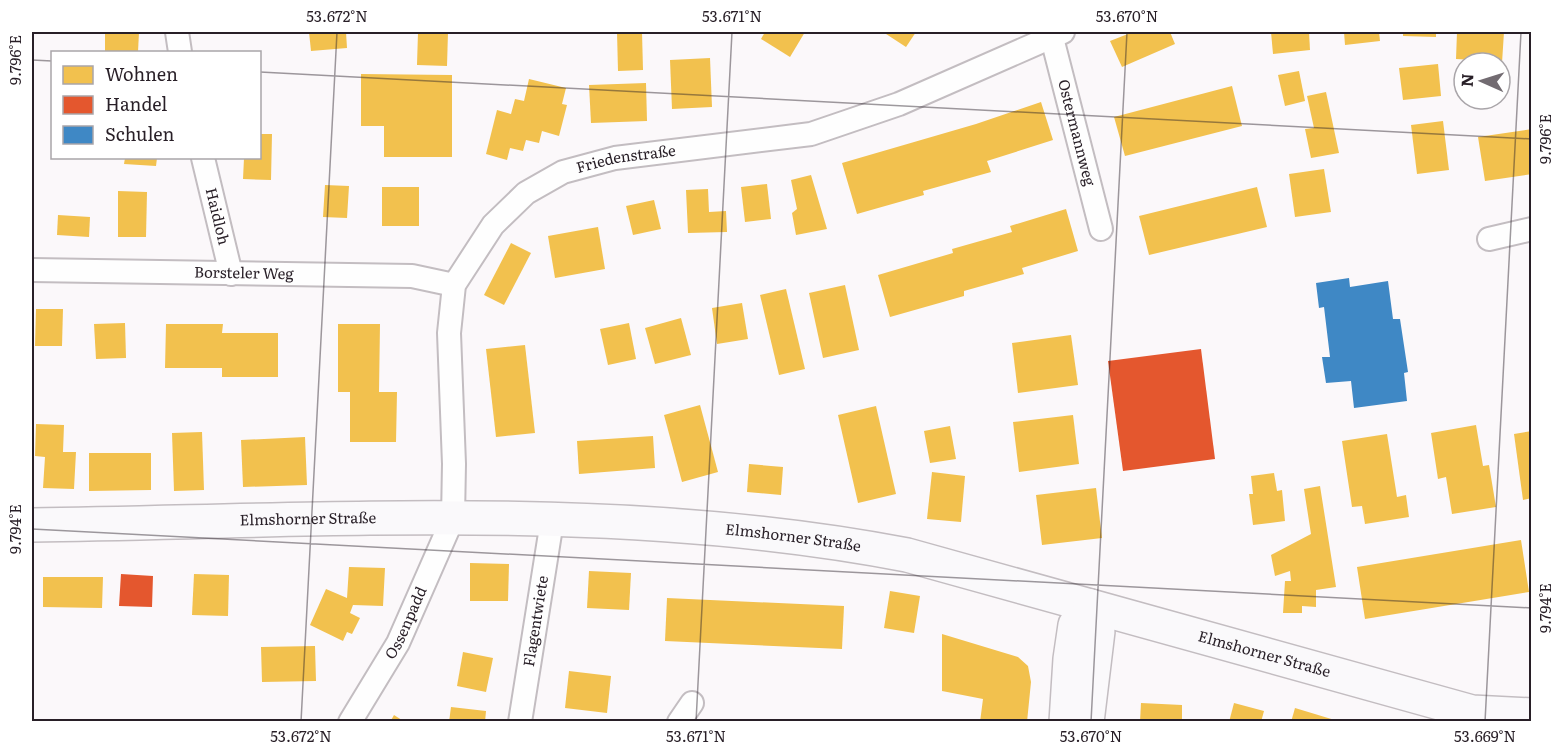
<svg xmlns="http://www.w3.org/2000/svg" width="1563" height="753" viewBox="0 0 1563 753" font-family="Literata,serif">
<style>
.homes{fill:#f2c14e}
.shops{fill:#e4572e}
.schools{fill:#3f88c5}
.lines{fill:none;stroke-linecap:round;stroke-linejoin:round}
.street-casing{stroke:#c3bdc1;stroke-width:26}
.secondary-casing{stroke:#c3bdc1;stroke-width:36}
.street{stroke:#fefefe;stroke-width:22}
.secondary{stroke:#faf9fb;stroke-width:33}
.ticks{fill:none;stroke:#281f27;stroke-width:1.5;stroke-opacity:0.45}
.labels{text-anchor:middle;stroke-width:6;stroke-linejoin:round;paint-order:stroke}
.street-label{font-size:15px;fill:#281f27;stroke:#fff}
.neatline{fill:none;stroke:#281f27;stroke-width:2}
.ticks-label{font-size:15px;text-anchor:middle;fill:#281f27}
</style>
<rect width="100%" height="100%" fill="#fbf8fa"/>
<g class="homes">
<polygon points="105,32 139,32 138,52 105,52"/>
<polygon points="309,32 346,32 347,48 311,51"/>
<polygon points="418,32 448,32 447,66 417,65"/>
<polygon points="617,32 642,32 643,70 618,71"/>
<polygon points="765,32 805,32 790,57 761,39"/>
<polygon points="883,32 916,32 906,47"/>
<polygon points="1133,32 1170,32 1175,44 1122,67 1110,41"/>
<polygon points="1271,32 1309,32 1310,50 1273,54"/>
<polygon points="1344,32 1379,32 1380,41 1345,45"/>
<polygon points="1403,32 1436,32 1436,37 1403,36"/>
<polygon points="1457,32 1504,32 1502,63 1474,63 1474,60 1456,59"/>
<polygon points="710,58 712,107 672,109 670,60"/>
<polygon points="1438,64 1441,96 1403,100 1399,68"/>
<polygon points="1299,71 1305,101 1285,106 1278,75"/>
<polygon points="361,74 452,75 452,157 384,157 384,126 361,126"/>
<polygon points="529,79 566,88 562,104 567,105 559,136 542,131 539,143 526,140 523,151 510,148 507,160 486,154 497,110 511,114 515,99 524,101"/>
<polygon points="646,83 647,121 591,123 589,85"/>
<polygon points="1232,86 1242,126 1125,156 1114,117"/>
<polygon points="1326,92 1339,153 1311,158 1305,129 1314,128 1307,96"/>
<polygon points="1041,102 1053,140 987,161 991,172 923,191 924,195 857,214 842,163 976,124"/>
<polygon points="1443,121 1449,170 1417,174 1411,125"/>
<polygon points="1532,129 1532,174 1485,181 1478,137"/>
<polygon points="260,134 272,134 271,180 243,179 244,158 260,158"/>
<polygon points="125,158 157,158 156,166 124,164"/>
<polygon points="1324,169 1331,212 1295,217 1289,174"/>
<polygon points="811,175 827,229 796,235 792,213 797,209 791,180"/>
<polygon points="767,184 771,219 745,222 741,187"/>
<polygon points="325,185 349,186 347,218 323,217"/>
<rect x="382" y="187" width="37" height="39"/>
<polygon points="1257,187 1267,227 1149,255 1139,216"/>
<polygon points="708,189 709,212 726,211 727,232 688,233 686,190"/>
<polygon points="118,191 147,192 146,237 118,237"/>
<polygon points="654,200 661,229 633,235 626,206"/>
<polygon points="1066,209 1078,251 1022,268 1024,274 964,291 964,296 890,317 878,275 953,253 952,249 1012,232 1010,226"/>
<polygon points="58,215 90,217 89,237 57,235"/>
<polygon points="598,227 605,269 555,278 548,236"/>
<polygon points="511,243 531,253 504,305 484,295"/>
<polygon points="845,285 859,350 823,358 809,293"/>
<polygon points="786,289 805,369 779,375 760,295"/>
<polygon points="742,303 748,339 717,344 712,308"/>
<polygon points="36,309 63,309 62,346 35,346"/>
<polygon points="681,318 691,355 655,364 645,328"/>
<polygon points="125,323 126,358 96,359 94,324"/>
<polygon points="629,323 636,359 608,365 600,329"/>
<polygon points="166,324 223,324 222,333 278,333 278,377 222,377 222,368 165,368"/>
<polygon points="338,324 380,324 379,392 397,392 396,442 350,442 350,392 338,392"/>
<polygon points="1071,335 1078,385 1018,393 1012,343"/>
<polygon points="525,345 535,433 496,437 486,349"/>
<polygon points="700,405 718,472 682,482 664,415"/>
<polygon points="876,406 896,494 858,503 838,415"/>
<polygon points="1073,415 1079,464 1019,472 1013,422"/>
<polygon points="36,424 64,425 63,452 76,452 74,489 43,488 45,457 35,456"/>
<polygon points="1476,425 1483,466 1489,465 1496,507 1452,514 1446,477 1438,479 1431,433"/>
<polygon points="950,426 956,459 930,463 924,431"/>
<polygon points="1532,431 1532,498 1523,500 1514,434"/>
<polygon points="202,432 204,490 174,491 172,433"/>
<polygon points="1387,434 1397,497 1406,495 1409,517 1365,524 1362,506 1352,507 1342,441"/>
<polygon points="653,436 655,468 579,474 577,441"/>
<polygon points="305,437 307,485 243,487 241,440"/>
<polygon points="89,453 151,453 151,490 89,491"/>
<polygon points="749,464 783,467 781,495 747,492"/>
<polygon points="932,472 965,476 961,522 927,519"/>
<polygon points="1274,473 1277,491 1282,490 1285,521 1253,525 1249,494 1253,494 1251,476"/>
<polygon points="1320,486 1336,587 1316,590 1316,607 1302,606 1302,613 1283,613 1285,581 1291,581 1290,571 1275,576 1271,555 1311,534 1304,489"/>
<polygon points="1096,488 1102,538 1042,545 1036,495"/>
<polygon points="1521,540 1529,592 1365,619 1357,567"/>
<polygon points="470,563 509,564 508,601 470,601"/>
<polygon points="349,567 385,568 383,606 353,605 350,613 360,618 352,634 347,632 343,641 310,625 326,589 347,598"/>
<polygon points="589,571 631,573 629,610 587,608"/>
<polygon points="194,574 229,575 228,616 192,615"/>
<polygon points="43,577 103,577 102,608 43,607"/>
<polygon points="890,591 920,596 914,633 884,628"/>
<polygon points="667,598 844,606 842,649 665,641"/>
<polygon points="942,634 1018,657 1028,666 1031,682 1027,722 980,722 983,699 942,691"/>
<polygon points="315,646 316,681 262,682 261,647"/>
<polygon points="463,652 493,658 486,692 457,686"/>
<polygon points="569,671 611,676 607,713 565,708"/>
<polygon points="1141,703 1182,705 1182,722 1140,722"/>
<polygon points="1234,703 1264,711 1261,722 1229,722"/>
<polygon points="451,707 486,711 485,722 449,722"/>
<polygon points="1295,708 1338,721 1338,722 1291,722"/>
<polygon points="394,715 405,722 390,722"/>
</g>
<g class="shops">
<polygon points="1201,349 1215,459 1123,471 1108,361"/>
<polygon points="121,574 153,576 152,607 119,606"/>
</g>
<polygon class="schools" points="1349,278 1350,287 1388,281 1393,319 1400,319 1408,372 1404,373 1407,401 1354,408 1351,381 1326,383 1322,357 1330,357 1324,307 1319,308 1316,283"/>
<g class="lines">
<g class="street-casing">
<g id="street">
<polyline points="177,32 180,52"/>
<path id="s1" d="M1048,32L1052,38L1101,229"/>
<path id="s2" d="M203,158L231,274"/>
<polyline points="1489,239 1532,229"/>
<path id="s3" d="M32,270L412,276L454,285"/>
<path id="s4" d="M350,722L398,643L453,518L454,464L449,333L454,285L493,225L526,193L563,172L615,158L811,134L899,104L1063,32"/>
<path id="s5" d="M520,722L552,521"/>
<polyline points="679,722 692,703"/>
</g>
</g>
<g class="secondary-casing">
<g id="secondary">
<path id="s6" d="M32,525C320,521 623,500 907,555L1472,712L1532,715"/>
<polyline points="1066,722 1070,659 1075,625 1090,606"/>
<polyline points="1087,722 1098,631 1090,606"/>
</g>
</g>
<use href="#street" class="street"/>
<use href="#secondary" class="secondary"/>
</g>
<path class="ticks" d="M32,60L52,61M260,72L1532,139M32,529L1532,608M301,722L337,32M696,722L732,32M1091,722L1127,32M1485,722L1521,32"/>
<g class="labels">
<g class="street-label">
<text dy="5" stroke="none"><textPath href="#s1" startOffset="105">Ostermannweg</textPath></text>
<text dy="5" stroke="none"><textPath href="#s4" startOffset="687">Friedenstraße</textPath></text>
<text dy="5" stroke="none"><textPath href="#s2" startOffset="60">Haidloh</textPath></text>
<text dy="5" stroke="none"><textPath href="#s3" startOffset="212">Borsteler Weg</textPath></text>
<text dy="5" stroke="none"><textPath href="#s6" startOffset="276">Elmshorner Straße</textPath></text>
<text dy="5" stroke="none"><textPath href="#s6" startOffset="762">Elmshorner Straße</textPath></text>
<text dy="5" stroke="none"><textPath href="#s5" startOffset="102">Flagentwiete</textPath></text>
<text dy="5" stroke="none"><textPath href="#s4" startOffset="114">Ossenpadd</textPath></text>
<text dy="5" stroke="none"><textPath href="#s6" startOffset="1248">Elmshorner Straße</textPath></text>
</g>
</g>
<rect width="1563" height="753" fill="none" stroke="#ffffff" stroke-width="66"/>
<rect x="51" y="51" width="210" height="108" fill="#ffffff" stroke="#a9a5a9" stroke-width="1.5"/>
<rect x="63" y="66" width="30" height="18" fill="#f2c14e" stroke="#a9a5a9" stroke-width="1.5"/>
<text x="105" y="81" font-size="18" fill="#281f27">Wohnen</text>
<rect x="63" y="96" width="30" height="18" fill="#e4572e" stroke="#a9a5a9" stroke-width="1.5"/>
<text x="105" y="111" font-size="18" fill="#281f27">Handel</text>
<rect x="63" y="126" width="30" height="18" fill="#3f88c5" stroke="#a9a5a9" stroke-width="1.5"/>
<text x="105" y="141" font-size="18" fill="#281f27">Schulen</text>
<g transform="translate(1482 81) rotate(273)"><circle r="28" fill="#ffffff" stroke="#a9a5a9" stroke-width="1.5"/>
<path d="M0-4.5L10 22L0 15L-10 22Z" fill="#726b71"/>
<text y="-9" font-size="16" font-weight="bold" text-anchor="middle" fill="#281f27">N</text>
</g>
<rect x="33" y="33" width="1497" height="687" class="neatline"/>
<g class="ticks-label">
<text x="337" y="22">53.672°N</text>
<text x="732" y="22">53.671°N</text>
<text x="1127" y="22">53.670°N</text>
<text transform="translate(16 60) rotate(-90)" y="5">9.796°E</text>
<text transform="translate(1546 139) rotate(-90)" y="5">9.796°E</text>
<text transform="translate(16 529) rotate(-90)" y="5">9.794°E</text>
<text transform="translate(1546 608) rotate(-90)" y="5">9.794°E</text>
<text x="301" y="742">53.672°N</text>
<text x="696" y="742">53.671°N</text>
<text x="1091" y="742">53.670°N</text>
<text x="1485" y="742">53.669°N</text>
</g>
</svg>
